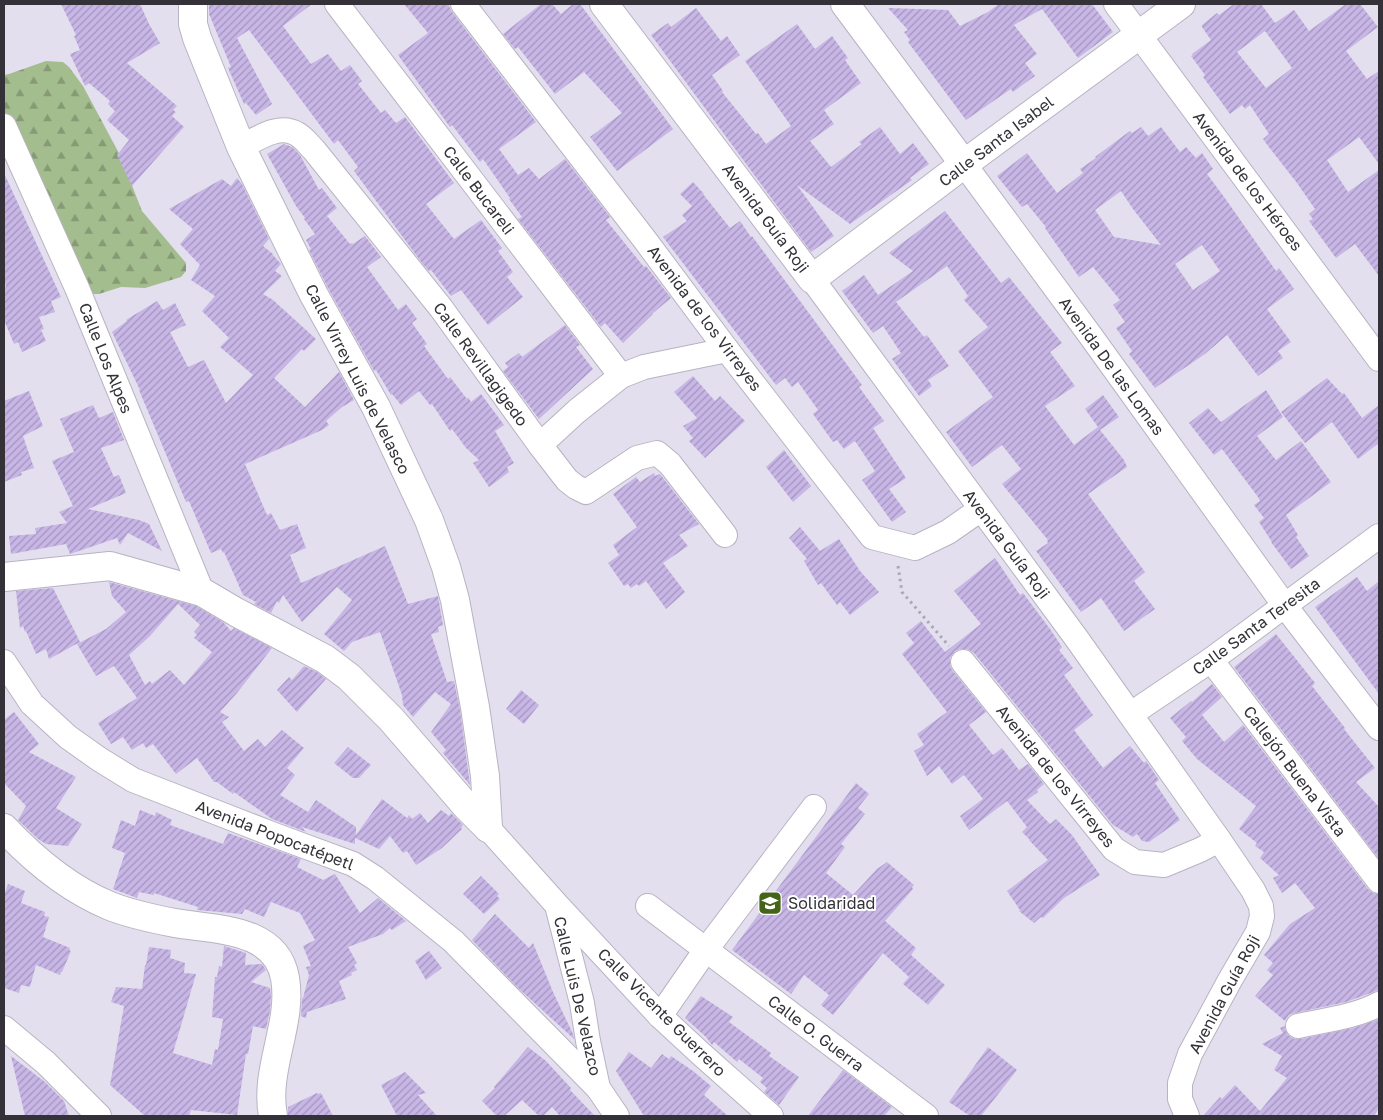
<svg xmlns="http://www.w3.org/2000/svg" width="1383" height="1120" viewBox="0 0 1383 1120" font-family="'Golos Text',sans-serif">
<style>
.forest{fill:url(#forest-firs)}
.building{fill:url(#building-hatch);fill-rule:evenodd}
.lines{fill:none;stroke-linecap:round;stroke-linejoin:round}
.minor-casing{stroke:#b8b3c2;stroke-width:26}
.tertiary-casing{stroke:#b8b3c2;stroke-width:30}
.path{stroke:#aba7b3;stroke-width:3;stroke-dasharray:2.5 4;stroke-linecap:butt}
.minor{stroke:#fff;stroke-width:24}
.tertiary{stroke:#fff;stroke-width:28}
.labels{text-anchor:middle;stroke-width:4;stroke-linejoin:round;paint-order:stroke}
.street-label{font-size:16px;fill:#343238;stroke:#fff}
.poi-label{font-size:16px;fill:#343238;stroke:#fff;text-anchor:start}
</style>
<defs>
<pattern id="forest-firs" width="22" height="20" patternUnits="userSpaceOnUse" patternTransform="scale(1.25)"><rect width="22" height="20" fill="#a4bd8e"/><path d="M5 1l3.5 6h-7zM16 11l3.5 6h-7z" fill="#869a75"/></pattern>
<pattern id="building-hatch" width="6" height="6" patternUnits="userSpaceOnUse" patternTransform="scale(1.25)"><rect width="6" height="6" fill="#c8b6e7"/><path d="M-1 1l2-2M0 6l6-6M5 7l2-2" fill="none" stroke="#a395bc"/></pattern>
</defs>
<rect width="100%" height="100%" fill="#e4dfee"/>
<polygon class="forest" points="46,61 63,62 69,67 83,86 120,155 142,211 186,263 186,271 181,277 145,288 121,287 99,294 92,294 4,118 4,75 9,74"/>
<g class="building">
<polygon points="61,4 140,4 149,24 160,43 127,63 177,106 173,110 176,112 172,116 184,127 132,186 117,155 129,140 107,120 115,111 108,104 110,101 89,83 85,86 70,54 80,50 74,36 76,35"/>
<polygon points="209,4 312,4 283,26 311,64 328,54 341,71 350,65 362,81 358,84 381,113 385,110 396,123 405,117 454,183 426,204 454,239 481,220 502,248 498,251 513,272 507,277 523,297 488,325 461,290 451,296 431,270 429,271 422,263 354,171 358,167 338,140 334,144 249,30 237,38 272,104 256,115 246,103 244,104 228,68 231,67 209,14"/>
<polygon points="404,4 448,4 452,12 536,122 499,149 518,175 529,168 539,179 565,159 610,217 606,220 644,267 646,266 671,298 652,314 653,314 623,343 605,323 601,327 518,219 522,217 509,199 510,198 483,159 480,162 452,125 450,127 398,55 428,33"/>
<polygon points="541,4 552,4 561,14 573,4 580,4 673,129 617,171 590,137 622,113 584,72 555,94 518,47 515,49 503,34"/>
<polygon points="999,4 1092,4 1113,32 1078,58 1042,9 1014,25 1037,54 1025,63 1035,76 1013,92 1011,89 966,120 908,42 910,40 904,32 908,30 888,8 948,10 960,26 988,12"/>
<path d="M1234,4H1261L1275,23L1294,10L1309,31L1346,4H1360L1378,27L1346,51L1367,79L1379,71V164L1359,137L1327,160L1348,192L1379,170V276L1355,244L1336,258L1309,221L1313,219L1309,214L1315,209L1297,183L1268,146L1263,139L1269,134L1250,105L1245,109L1242,105L1230,114L1203,77L1205,75L1191,56L1193,55L1192,54L1211,40L1202,27V25L1217,13L1219,15ZM1265,31L1292,68L1266,88L1237,52Z"/>
<polygon points="696,8 721,41 727,36 740,55 712,75 723,91 722,92 756,134 758,133 766,144 791,126 745,61 797,24 815,49 832,36 848,58 845,60 861,83 824,110 834,124 810,141 831,167 862,144 859,142 880,127 900,154 913,143 929,164 910,178 912,180 850,224 797,185 834,236 811,252 651,35 668,23 671,27"/>
<path d="M1141,127L1148,136L1161,127L1180,152L1186,147L1196,158L1202,153L1213,169L1207,174L1227,201L1276,271L1279,268L1294,289L1267,309L1291,342L1278,351L1283,358L1258,376L1227,335L1205,354L1155,388L1129,354L1132,351L1116,328L1125,322L1113,305L1120,300L1093,267L1079,277L1045,228L1046,227L1027,204L1022,207L997,176L1027,153L1057,193L1083,173L1080,169L1096,158L1095,157L1130,131L1132,133ZM1121,191L1133,209L1161,245L1114,237L1095,210ZM1202,245L1220,271L1193,290L1175,264Z"/>
<polygon points="284,144 292,147 300,155 319,190 322,188 337,208 327,216 350,244 352,243 353,244 365,236 381,257 367,267 398,310 406,304 417,319 412,323 427,344 424,346 448,379 450,377 467,399 468,397 471,402 481,394 504,425 495,431 514,463 507,467 509,472 489,487 473,463 479,460 466,448 452,429 450,431 432,404 430,405 419,391 401,405 392,394 391,395 376,370 374,371 373,369 328,288 309,250 311,249 306,240 315,234 304,219 305,218 296,206 267,154"/>
<polygon points="4,173 61,297 51,301 55,312 39,317 44,329 41,330 46,341 22,352 18,342 14,344 4,320 4,288 6,287 4,279"/>
<polygon points="237,178 242,184 269,239 263,246 273,254 272,254 281,264 275,271 282,276 263,294 273,300 316,339 304,351 302,349 274,378 305,407 339,372 354,400 342,407 326,421 329,425 322,430 245,464 267,515 271,513 280,530 297,524 306,548 290,555 301,583 385,546 408,604 438,596 443,625 438,627 439,632 431,634 447,682 454,681 460,710 470,785 443,753 446,750 431,732 451,704 435,692 413,717 403,705 402,695 380,632 352,642 344,651 324,634 352,600 337,587 302,622 283,595 279,603 277,601 271,613 254,604 256,602 243,595 224,552 223,553 221,549 211,553 189,501 186,502 139,390 140,390 112,332 127,321 126,320 157,301 163,310 175,303 186,325 170,332 188,367 204,360 226,403 253,375 220,347 229,338 202,311 215,296 191,280 200,265 180,244 193,229 169,209 222,179 231,186"/>
<polygon points="693,182 704,194 703,194 730,228 740,221 751,237 752,236 862,385 859,387 884,421 873,428 906,478 889,489 906,512 892,522 862,480 875,471 855,441 844,449 837,440 833,442 813,414 818,410 798,382 792,387 785,378 776,385 663,237 687,221 682,215 692,206 680,194"/>
<polygon points="945,211 1001,283 1009,277 1062,343 1050,352 1075,386 1045,406 1074,445 1098,427 1085,409 1103,395 1119,417 1100,430 1124,460 1127,467 1088,494 1145,572 1134,581 1155,609 1124,631 1101,598 1081,612 1036,551 1048,543 1047,541 1048,540 1002,484 1021,469 1002,445 972,467 946,432 993,397 958,351 988,327 964,300 968,296 947,266 896,302 924,337 927,335 949,366 928,380 932,386 919,396 892,359 901,353 883,326 873,333 842,291 864,275 878,295 913,271 889,253"/>
<polygon points="565,325 580,345 576,347 593,369 539,419 503,371 508,367 505,363 519,353 522,357"/>
<polygon points="693,376 715,401 720,396 745,421 705,458 689,441 693,438 683,426 697,418 674,392"/>
<polygon points="1327,378 1342,394 1344,393 1362,418 1379,405 1379,443 1358,459 1332,422 1305,443 1281,412"/>
<polygon points="1266,390 1283,417 1257,436 1276,460 1301,441 1331,482 1286,515 1298,535 1296,537 1309,556 1291,569 1271,542 1272,542 1259,522 1264,518 1254,505 1260,501 1258,497 1222,449 1214,455 1189,423 1208,408 1221,422"/>
<polygon points="29,391 43,426 23,436 34,468 21,472 22,475 4,482 4,401"/>
<polygon points="93,405 99,418 113,412 124,440 101,448 114,477 119,475 126,493 88,509 139,520 149,524 162,551 128,533 120,545 117,538 70,554 66,544 11,554 9,536 36,534 35,528 67,523 59,512 73,506 52,461 74,452 60,419"/>
<polygon points="784,450 811,486 793,502 766,467"/>
<polygon points="654,473 655,476 660,474 699,524 679,535 688,546 663,563 685,592 666,609 646,581 639,586 637,584 631,588 628,584 624,586 608,563 619,555 613,545 637,527 613,494 636,477 640,482"/>
<polygon points="800,527 820,551 839,539 860,571 879,592 850,615 840,602 837,605 821,583 818,585 804,561 807,559 789,538"/>
<polygon points="995,558 1020,595 1023,593 1050,629 1062,647 1059,650 1073,668 1064,675 1093,715 1074,730 1103,768 1130,746 1144,763 1146,761 1155,774 1159,780 1155,783 1180,820 1149,842 1142,841 1137,834 1133,837 1113,825 974,653 967,649 960,649 955,651 950,658 950,665 952,670 986,712 969,725 993,755 1002,748 1019,770 1028,764 1044,784 1037,790 1038,792 1027,800 1050,824 1056,819 1072,835 1100,875 1064,898 1043,918 1041,917 1034,923 1019,911 1020,910 1007,891 1048,860 1029,840 1030,840 1022,832 1027,827 1007,801 969,830 960,816 983,799 964,775 952,784 939,766 927,776 914,751 924,745 917,734 947,712 902,654 914,643 906,633 921,621 945,652 981,624 954,591"/>
<polygon points="1357,577 1367,591 1379,581 1379,694 1315,607"/>
<path d="M109,582L196,606L223,622L231,631L234,628L272,648L237,693L220,712L229,717L222,722L244,751L258,739L265,747L282,730L304,748L287,768L295,775L280,795L308,812L316,800L356,827V835L382,799L407,818L409,815L412,819L420,813L428,823L441,810L449,816L451,813L463,825L461,828L462,829L442,848L416,865L407,851L403,853L390,836L379,849L355,838V844L302,827L306,832L272,819L234,792L233,794L217,782H214L197,758L176,774L153,744L146,748L143,743L132,750L123,737L111,744L98,723L137,698L114,666L96,676L77,644L106,629L126,612L112,596ZM178,604L200,625L194,632L197,635L194,638L212,652L184,685L170,670L152,684L150,681L145,685L129,655L150,636Z"/>
<polygon points="53,588 80,642 49,659 46,649 36,654 26,631 25,632 23,626 20,628 16,591"/>
<polygon points="1276,634 1315,683 1312,686 1345,728 1344,729 1375,768 1356,782 1379,807 1379,859 1234,667"/>
<polygon points="304,666 317,672 326,679 297,712 277,690 289,677 292,680"/>
<polygon points="1212,684 1222,697 1202,715 1224,742 1243,725 1368,889 1373,893 1379,894 1379,990 1346,1002 1295,1013 1289,1015 1285,1021 1255,996 1273,975 1267,970 1273,963 1264,955 1290,924 1315,908 1295,883 1282,893 1273,878 1279,875 1260,858 1264,852 1255,846 1257,843 1239,829 1256,806 1197,759 1182,741 1186,737 1170,718 1191,701 1192,702"/>
<polygon points="521,690 539,705 524,724 506,709"/>
<polygon points="14,712 39,744 29,752 76,777 56,808 82,824 68,846 46,844 38,839 18,820 26,806 4,783 4,720"/>
<polygon points="348,747 371,765 359,778 353,778 334,763"/>
<polygon points="856,783 869,794 858,808 865,814 841,844 845,847 826,873 853,895 877,869 887,862 914,885 912,887 913,889 885,921 916,948 911,955 945,985 928,1005 903,984 909,977 883,953 833,1015 821,1005 829,995 804,975 791,994 732,950"/>
<polygon points="140,810 155,816 156,812 172,820 170,825 223,844 228,833 301,859 297,867 323,880 335,874 360,913 378,898 406,921 392,930 390,928 383,934 348,947 357,963 354,965 357,970 351,973 352,975 339,981 346,999 307,1012 306,1018 301,1016 302,998 303,998 309,975 306,967 311,966 303,946 315,940 300,913 271,902 264,917 245,909 242,914 197,910 198,907 154,893 154,895 139,892 137,898 113,889 125,853 112,848 121,820 135,826"/>
<polygon points="481,876 499,894 497,896 500,899 484,914 463,894"/>
<polygon points="8,884 25,891 21,903 45,912 44,916 49,917 43,937 70,948 69,950 71,951 62,972 61,972 60,975 36,965 30,987 21,985 19,993 4,988 4,896"/>
<polygon points="495,914 529,948 533,943 553,992 573,1034 574,1039 517,987 472,940"/>
<polygon points="224,946 246,953 245,965 262,964 266,970 251,982 270,988 271,995 270,1011 266,1029 253,1026 248,1054 246,1054 237,1115 191,1110 189,1116 145,1116 110,1085 124,1006 111,1002 116,987 142,989 145,965 146,965 149,947 171,950 170,958 185,963 184,973 196,974 173,1053 212,1065 215,1049 218,1050 223,1019 212,1017 215,977 217,977 219,966 222,967"/>
<polygon points="429,951 442,968 426,980 415,961"/>
<polygon points="701,996 733,1017 729,1022 771,1053 769,1056 799,1077 779,1105 764,1092 767,1088 760,1082 763,1078 739,1059 737,1062 714,1042 712,1045 706,1037 685,1018"/>
<polygon points="1379,1019 1379,1108 1374,1116 1318,1116 1316,1115 1314,1116 1203,1116 1220,1097 1222,1099 1235,1085 1260,1111 1287,1078 1274,1070 1282,1056 1262,1044 1283,1033 1280,1028 1285,1026 1285,1029 1288,1035 1294,1039 1301,1039 1353,1028"/>
<polygon points="528,1047 546,1061 571,1088 570,1090 595,1116 560,1116 552,1107 543,1116 539,1116 522,1100 504,1116 497,1116 482,1101 495,1088 494,1087"/>
<polygon points="988,1047 1017,1070 981,1116 970,1116 949,1102"/>
<polygon points="629,1052 651,1068 662,1054 669,1059 671,1056 693,1071 711,1086 704,1095 728,1116 644,1116 616,1071"/>
<polygon points="11,1056 45,1082 64,1101 69,1116 25,1116"/>
<polygon points="843,1070 892,1107 884,1116 808,1116"/>
<polygon points="405,1072 426,1093 418,1095 437,1116 397,1116 381,1085"/>
<polygon points="317,1093 318,1094 321,1093 333,1116 288,1116 288,1107"/>
</g>
<g class="lines">
<g class="minor-casing">
<g id="minor">
<polyline points="337,4 621,376"/>
<polyline points="463,4 645,240 727,350 872,537 915,548 948,532 981,509"/>
<polyline points="1116,4 1379,359"/>
<polyline points="4,126 77,288 202,592"/>
<path d="M241,147C257,139 279,123 297,134C303,137 309,145 314,150L441,308L540,445L567,480L576,487L586,492L637,458L657,453L670,464L725,535"/>
<polyline points="964,164 1090,335 1285,606 1379,728"/>
<polyline points="812,279 1077,639 1219,840 1253,890 1261,906 1262,916 1258,932 1230,980 1190,1054 1180,1083 1180,1099 1187,1116"/>
<polyline points="540,445 577,411 621,376 644,367 727,350"/>
<polyline points="1211,660 1379,881"/>
<polyline points="4,662 32,704 68,737 99,759 133,780 277,836 353,864 375,878 453,941 598,1088 617,1116"/>
<polyline points="963,662 1114,849 1135,862 1164,865 1200,850 1219,840"/>
<polyline points="1131,714 1211,660 1379,536"/>
<polyline points="488,828 557,905 660,1016 700,1053 771,1116"/>
<polyline points="648,906 926,1116"/>
<polyline points="558,909 582,1003 588,1041 598,1088"/>
<polyline points="660,1016 705,951 814,807"/>
<path d="M1298,1026C1325,1020 1355,1017 1379,1004"/>
<polyline points="4,1028 46,1063 99,1116"/>
</g>
</g>
<g class="tertiary-casing">
<g id="tertiary">
<polyline points="193,4 193,24 197,38 241,147 314,295 376,407 429,520 446,567 455,600 475,707 485,776 488,828"/>
<polyline points="604,4 812,279 964,164 1181,4"/>
<polyline points="845,4 964,164"/>
<polyline points="4,577 110,566 202,592 236,612 325,659 349,677 391,719 467,807 488,828"/>
<path d="M4,828C34,860 69,889 110,906C130,914 154,919 175,923C214,930 276,927 285,978C293,1024 264,1069 273,1116"/>
</g>
</g>
<polyline class="path" points="898,566 902,592 949,646"/>
<use href="#minor" class="minor"/>
<use href="#tertiary" class="tertiary"/>
</g>
<defs>
<g id="school-square" transform="scale(1.25)"><rect x="-9" y="-9" width="18" height="18" rx="4" fill="#44641a" stroke="#fff"/><path d="M0-5L7-2L0 1L-7-2ZM-4 1L0 2.5L4 1V4Q0 6-4 4Z" fill="#fff"/></g>
</defs>
<g fill-rule="evenodd">
<use href="#school-square" x="770" y="903"/>
</g>
<g class="labels">
<g class="street-label">
<text transform="translate(996 141) rotate(-37)" y="6">Calle Santa Isabel</text>
<text transform="translate(1248 181) rotate(53)" y="6">Avenida de los Héroes</text>
<text transform="translate(479 190) rotate(53)" y="6">Calle Bucareli</text>
<text transform="translate(766 218) rotate(53)" y="6">Avenida Guía Roji</text>
<text transform="translate(705 318) rotate(53)" y="6">Avenida de los Virreyes</text>
<text transform="translate(106 358) rotate(68)" y="6">Calle Los Alpes</text>
<text transform="translate(481 364) rotate(54)" y="6">Calle Revillagigedo</text>
<text transform="translate(1112 366) rotate(54)" y="6">Avenida De las Lomas</text>
<text transform="translate(358 379) rotate(63)" y="6">Calle Virrey Luis de Velasco</text>
<text transform="translate(1007 544) rotate(53)" y="6">Avenida Guía Roji</text>
<text transform="translate(1256 626) rotate(-36)" y="6">Calle Santa Teresita</text>
<text transform="translate(1295 771) rotate(53)" y="6">Callejón Buena Vista</text>
<text transform="translate(1056 776) rotate(51)" y="6">Avenida de los Virreyes</text>
<text transform="translate(275 835) rotate(21)" y="6">Avenida Popocatépetl</text>
<text transform="translate(1224 994) rotate(-62)" y="6">Avenida Guía Roji</text>
<text transform="translate(578 996) rotate(77)" y="6">Calle Luis De Velazco</text>
<text transform="translate(662 1012) rotate(45)" y="6">Calle Vicente Guerrero</text>
<text transform="translate(816 1033) rotate(37)" y="6">Calle O. Guerra</text>
</g>
<g class="poi-label">
<text x="788" y="909">Solidaridad</text>
</g>
</g>
<rect width="1383" height="1120" fill="none" stroke="#343238" stroke-width="10"/>
</svg>
